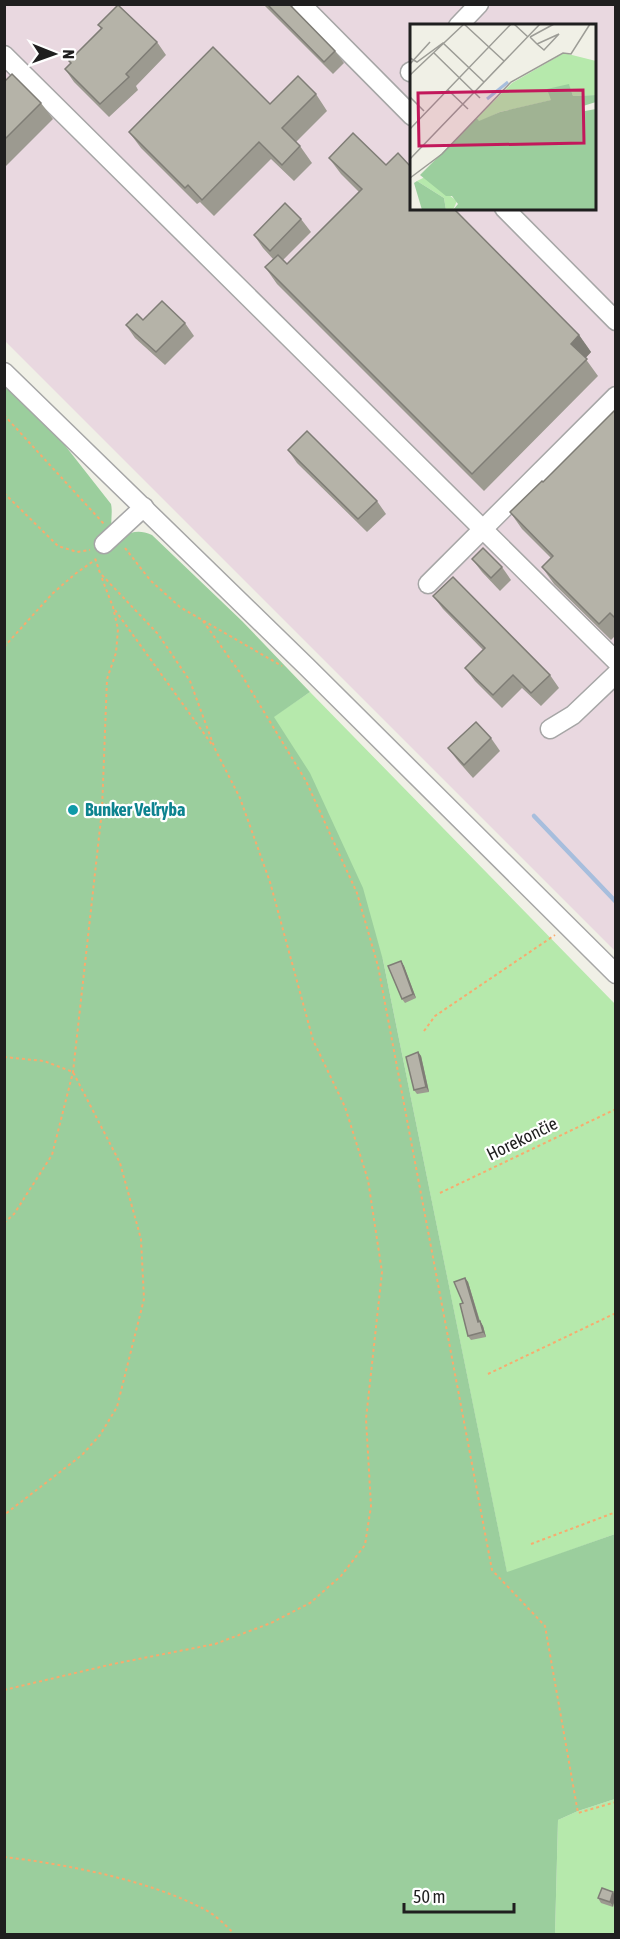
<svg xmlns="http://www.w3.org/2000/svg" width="620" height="1939" viewBox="0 0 620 1939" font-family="'Asap Condensed',sans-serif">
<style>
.industrial{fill:#e9d8e0;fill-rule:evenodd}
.grass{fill:#b6e9ac}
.forest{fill:#9bce9d}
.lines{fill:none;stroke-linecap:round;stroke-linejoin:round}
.stream{stroke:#a7bedd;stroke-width:4.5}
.minor-casing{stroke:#a6a6a6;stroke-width:21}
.path{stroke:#f8ab6e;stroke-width:2;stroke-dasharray:3 3;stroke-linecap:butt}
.minor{stroke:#fff;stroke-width:18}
.wall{fill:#9c9a90}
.shaded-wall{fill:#7f7d76}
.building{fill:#b5b3a8;stroke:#7f7d76;stroke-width:1.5}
.culture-dot{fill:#0f9aa8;stroke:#fff;stroke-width:2}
.labels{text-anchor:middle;stroke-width:4.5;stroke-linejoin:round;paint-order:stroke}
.culture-label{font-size:18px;font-weight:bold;fill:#0d838f;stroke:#fff;text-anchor:start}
.street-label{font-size:18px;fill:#1f1f1f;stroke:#fff}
.inset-river{fill:none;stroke:#a7bedd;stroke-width:3}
.inset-road{fill:none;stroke:#9c9c96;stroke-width:1.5}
.view{fill:#c2185b;fill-opacity:0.15;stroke:#c2185b;stroke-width:3}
.inset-edge{fill:none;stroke:#1f1f1f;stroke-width:3}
</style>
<rect width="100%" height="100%" fill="#f0f0e6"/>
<path class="industrial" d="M4,5H615V951L5,341ZM412,26H594V208H412Z"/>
<g class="grass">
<polygon points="310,692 615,1004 615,1534 507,1573 383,960 273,717"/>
<polygon points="615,1799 615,1934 555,1934 558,1820 578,1811"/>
</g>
<path class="forest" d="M4,383L56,434L111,504C113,513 110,522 112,531L122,537C133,531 140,530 152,535L242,621L310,692L274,717L310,773L363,888L383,960L507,1572L615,1534V1799L578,1811L558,1820L555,1934H5Z"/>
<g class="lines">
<polyline class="stream" points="534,816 616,902"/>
<g class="minor-casing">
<g id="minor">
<polyline points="301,4 412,116"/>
<polyline points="458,26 479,4"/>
<polyline points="4,55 616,661"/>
<polyline points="410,72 412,71"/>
<polyline points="504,208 616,321"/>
<polyline points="4,372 307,667 616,974"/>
<polyline points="104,544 144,507"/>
<polyline points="428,584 616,396"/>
<polyline points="550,729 573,715 616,674"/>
</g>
</g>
<g class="path">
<polyline points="4,415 104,524"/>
<polyline points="4,493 58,546 77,552 90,550"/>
<polyline points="125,548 150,580 180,607 282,666"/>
<polyline points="115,610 213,746"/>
<polyline points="203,621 241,674 306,781 357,893 378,966 492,1570 545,1626 578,1813 616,1802"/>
<polyline points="4,647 52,594 75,574 95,560"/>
<polyline points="424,1031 435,1016 555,935"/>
<polyline points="4,1057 44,1061 73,1072 120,1163 141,1239 144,1299 117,1407 100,1435 82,1455 4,1515"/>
<polyline points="440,1193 616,1109"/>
<polyline points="4,1223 14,1214 52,1155 73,1072 102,810 107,679 116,653 118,629 113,607 101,576"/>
<polyline points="488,1374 616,1313"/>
<polyline points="531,1544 616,1512"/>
<polyline points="4,1690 113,1664 215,1644 271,1623 310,1603 341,1576 365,1545 371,1506 366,1419 382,1272 368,1180 345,1107 313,1040 270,882 240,798 215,749 190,681 158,634 100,573 95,558"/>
<path d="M4,1857C66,1864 147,1880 202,1908C213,1913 226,1925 234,1934"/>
</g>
<use href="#minor" class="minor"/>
</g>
<g class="wall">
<polygon points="263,4 289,4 335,51 344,63 333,74"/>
<polygon points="98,25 157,42 166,55 136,86 138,90 109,117 74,82 65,69 101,29"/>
<polygon points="4,82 41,103 53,119 4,168"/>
<polygon points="316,94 327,111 296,142 300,146 312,163 294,181 271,159 214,216 200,202 197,204 141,148 129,132"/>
<polygon points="329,158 386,165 579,335 591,352 585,358 598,376 484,491 277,284 265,267 273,259 263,248 254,235 301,219 311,232 283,260 287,264 359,192 341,174"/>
<polygon points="143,320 185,323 194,336 165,365 135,338 126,325"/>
<polygon points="615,410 615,636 611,640 554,584 542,567 551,558 522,529 510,512 543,482"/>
<polygon points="288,450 377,501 386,514 367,532 297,463"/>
<polygon points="472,559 502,567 511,580 500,591 482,572"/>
<polygon points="433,596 550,675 559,688 541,706 522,688 502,708 475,681 465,668 483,650 443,609"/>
<polygon points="491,738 500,751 473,778 458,761 448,748"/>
<polygon points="401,961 404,966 416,998 405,1003 402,999"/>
<polygon points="418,1052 421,1056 429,1092 417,1094 414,1090"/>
<polygon points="465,1278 468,1282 480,1321 483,1326 486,1337 471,1340 468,1336 463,1303"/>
<polygon points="602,1888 613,1907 601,1903 598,1898"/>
</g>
<g class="shaded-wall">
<polygon points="579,335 591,352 583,361 571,344"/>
<polygon points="401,961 404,966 416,998 413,994"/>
<polygon points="418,1052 421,1056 429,1092 426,1087"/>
<polygon points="465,1278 468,1282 481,1326 478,1322"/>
<polygon points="480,1321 483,1326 486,1337 483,1332"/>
<polygon points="613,1892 615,1895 615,1899 613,1907 610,1902"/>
</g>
<g class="building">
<polygon points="267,4 289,4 335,51 324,62"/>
<polygon points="118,5 157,42 126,74 129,77 100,104 65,69 71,63 69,61 102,28 98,25"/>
<polygon points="213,47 270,104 298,76 316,94 282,128 300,146 282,165 259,142 202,200 188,185 185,188 129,132"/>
<polygon points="12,74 41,103 4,140 4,82"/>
<polygon points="353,133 386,165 398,153 411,167 411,208 453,208 579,335 571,344 587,359 472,474 265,267 278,255 287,264 362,189 329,158"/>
<polygon points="285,203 301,219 270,251 254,235"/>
<polygon points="162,301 185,323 156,352 126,325 137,314 143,320"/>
<polygon points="615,410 615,618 610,613 599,624 542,567 553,556 510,512 542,481 543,482"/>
<polygon points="307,431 377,501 358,519 288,450"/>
<polygon points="483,548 502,567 491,578 472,559"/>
<polygon points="453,577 550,675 531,693 513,675 493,695 465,668 485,648 433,596"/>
<polygon points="476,722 491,738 464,765 448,748"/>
<polygon points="401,961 413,994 402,999 388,966"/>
<polygon points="418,1052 426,1087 414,1090 406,1057"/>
<polygon points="465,1278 478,1322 480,1321 483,1332 468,1336 460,1304 463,1303 454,1282"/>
<polygon points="602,1888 613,1892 610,1902 598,1898"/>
</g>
<circle class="culture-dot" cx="73" cy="810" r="6"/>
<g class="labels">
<g class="culture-label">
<text x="85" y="816">Bunker Veľryba</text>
</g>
<g class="street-label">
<text transform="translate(522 1139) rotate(-26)" y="6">Horekončie</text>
</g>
</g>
<g transform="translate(410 24)">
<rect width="186" height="186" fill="#f0f0e6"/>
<path d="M154,29L186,37V71L163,72L159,61L142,76L90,88L69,98L67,94L102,59ZM15,153L47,177L43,186H36L34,174L7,157Z" fill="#b6e9ac"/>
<path d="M159,60L163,72L186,71V78L173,82L175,87L186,85V186H43L48,180L42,172H36L10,151L67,94L69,97L90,88L141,76L137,65ZM7,157L34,174L36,186H12L4,159Z" fill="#9bce9d"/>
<path class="inset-river" d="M77,75L98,58"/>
<path class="inset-road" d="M54,0L94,37M104,0L118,13M120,13L127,20L134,26L149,10L127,20M120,13L144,0M24,29L70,74M0,34L7,38L33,19L74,58M0,40L20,18M0,51L54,0M38,66L58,85M0,73L14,87M0,105L101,0M0,135L130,0M0,154L32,130L101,58L153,29L161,30L180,0"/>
<path class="view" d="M173,66L174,119L9,122L8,69Z"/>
<rect width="186" height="186" class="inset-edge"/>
</g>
<rect width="620" height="1939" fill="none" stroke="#1f1f1f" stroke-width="12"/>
<g transform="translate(54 54) rotate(91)" stroke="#ffffff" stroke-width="4.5" paint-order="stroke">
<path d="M0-4.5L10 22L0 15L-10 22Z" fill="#1f1f1f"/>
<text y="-9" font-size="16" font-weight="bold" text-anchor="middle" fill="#1f1f1f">N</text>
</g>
<path d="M404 1903v9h110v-9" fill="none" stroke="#1f1f1f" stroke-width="3"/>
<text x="413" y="1903" font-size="18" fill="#1f1f1f" stroke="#ffffff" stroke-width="4.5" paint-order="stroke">50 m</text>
</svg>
